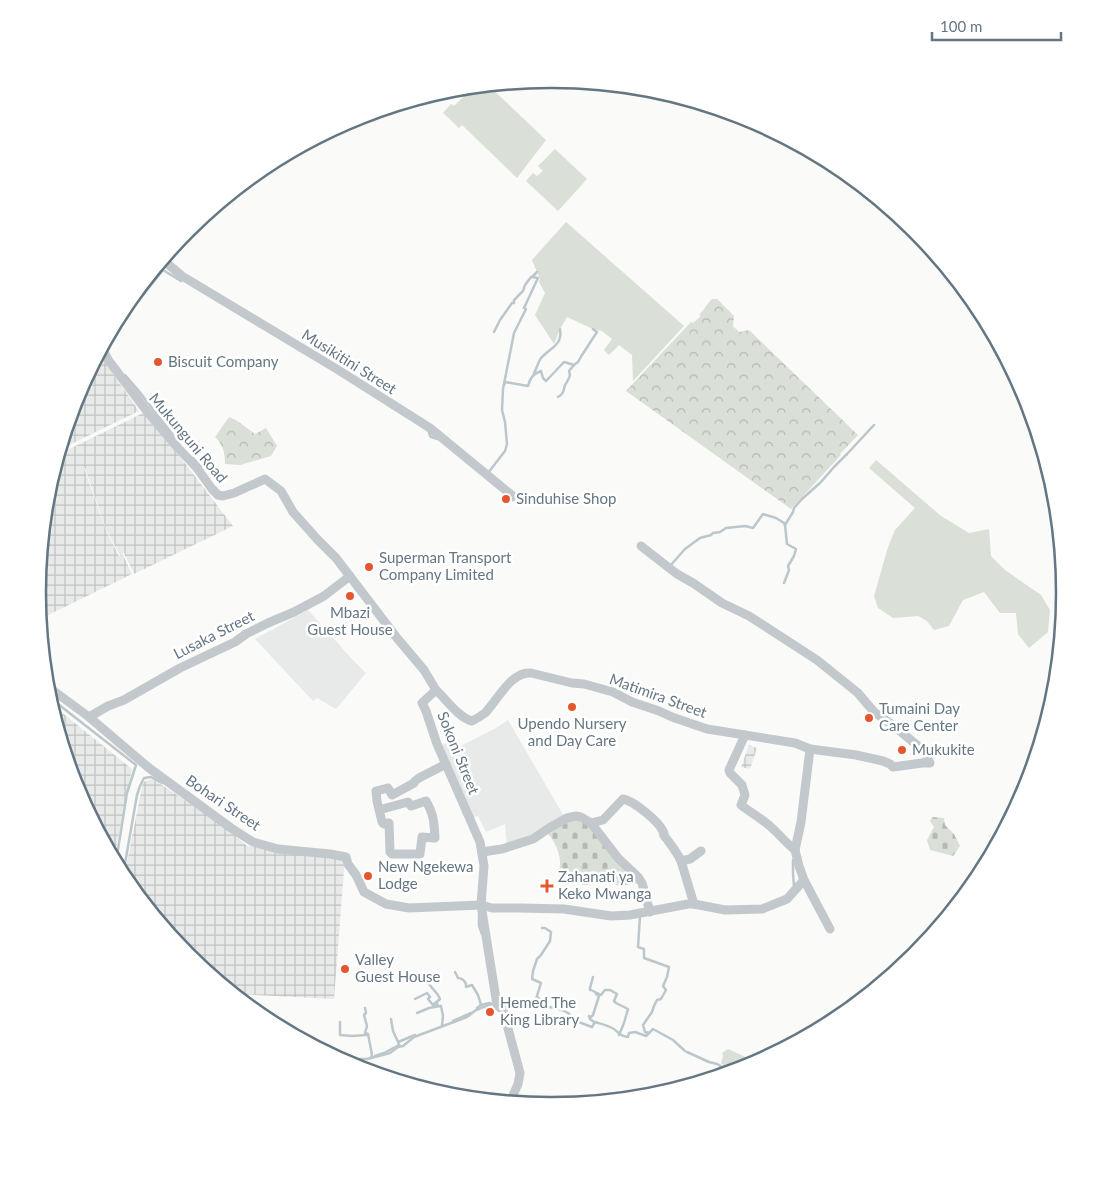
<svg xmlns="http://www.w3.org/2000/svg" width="1102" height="1185" viewBox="0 0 1102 1185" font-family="Lato,sans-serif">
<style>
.built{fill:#e8e9e9}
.industrial{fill:url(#industrial-grid)}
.grass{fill:#dadfd7}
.cemetery{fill:url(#cemetery-stones)}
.park{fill:url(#park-crowns)}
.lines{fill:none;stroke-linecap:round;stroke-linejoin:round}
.stream{stroke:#bbc7cb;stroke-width:2.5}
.minor{stroke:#c3c8cc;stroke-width:9}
.poi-dot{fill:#e4572e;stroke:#fff;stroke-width:2}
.labels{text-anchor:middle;stroke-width:5;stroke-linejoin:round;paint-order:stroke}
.poi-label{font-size:15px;fill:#657683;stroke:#fff;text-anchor:start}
.street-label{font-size:15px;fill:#657683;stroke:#fff}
.rim{fill:none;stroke:#657683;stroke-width:2.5}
</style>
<defs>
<pattern id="industrial-grid" width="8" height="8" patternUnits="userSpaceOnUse" patternTransform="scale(1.25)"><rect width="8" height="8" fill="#e8e9e9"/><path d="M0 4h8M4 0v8" fill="none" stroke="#c0c1c2"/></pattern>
<pattern id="cemetery-stones" width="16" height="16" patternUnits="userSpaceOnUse" patternTransform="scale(1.25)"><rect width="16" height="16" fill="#dadfd7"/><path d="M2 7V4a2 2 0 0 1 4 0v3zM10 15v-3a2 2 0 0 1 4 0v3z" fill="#b4b9b4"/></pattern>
<pattern id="park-crowns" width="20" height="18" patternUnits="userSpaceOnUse" patternTransform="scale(1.25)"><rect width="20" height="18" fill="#dadfd7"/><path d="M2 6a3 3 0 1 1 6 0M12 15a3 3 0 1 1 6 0" fill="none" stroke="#b4b9b4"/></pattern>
</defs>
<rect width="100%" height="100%" fill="#fafaf8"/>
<g class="built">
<polygon points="308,610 351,658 366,673 336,709 317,698 313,701 255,639"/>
<polygon points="508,720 565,818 534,836 507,845 505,824 486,832 478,816 469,819 439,746 452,741 457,748 496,728"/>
</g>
<g class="industrial">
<polygon points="99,354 139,411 61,449 77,396"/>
<polygon points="143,413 181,458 233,526 134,574 124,553 120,555 106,529 85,468 84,468 106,530 119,556 123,555 132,574 40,619 38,592 47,492 59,454"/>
<polygon points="51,704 132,769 114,858 76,789"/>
<polygon points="749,745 757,748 750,769 741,767"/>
<polygon points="153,779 225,827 247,846 345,857 334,999 234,994 188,955 124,878 143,782"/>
</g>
<g class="grass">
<polygon points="488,85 546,140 517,178 462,125 459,128 443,113 451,104 454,106 471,89 471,87"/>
<polygon points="555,149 587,179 558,211 526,181 533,173 537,176 543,171 538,166"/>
<polygon points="566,222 684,326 633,381 632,355 619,345 609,355 604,350 612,339 602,331 593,329 567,317 560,329 554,344 535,315 545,293 539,282 540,279 537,272 532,260"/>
<polygon points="876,460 941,516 969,533 989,529 991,556 1005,570 1041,595 1050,610 1048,632 1029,648 1018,634 1016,613 1000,613 984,592 963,600 949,626 934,630 927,621 918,616 893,618 878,608 874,596 888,547 895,530 915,508 869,468"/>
<polygon points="728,1049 757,1062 747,1067 730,1072 721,1063 723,1056 722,1053"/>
</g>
<g class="cemetery">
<polygon points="932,817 944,818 945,825 954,834 960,846 953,856 930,850 927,840 934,827 930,821"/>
<path d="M580,819L597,831L640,883L618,886L611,882H598L592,883L590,885H585L559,881C559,875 559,870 560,865C561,855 555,841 548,834C558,822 565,821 580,819Z"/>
</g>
<g class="park">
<polygon points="712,299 717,299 734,316 733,326 739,332 749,330 858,435 840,454 841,455 791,509 626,391 691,322 693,323 701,316 699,315 705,308 705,307"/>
<path d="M229,417L236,420L255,434L266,428L277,446L271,456L240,465L225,464C225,453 223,444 215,437Z"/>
</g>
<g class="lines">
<g class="stream">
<polyline points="114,326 143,295 163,270 181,281"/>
<polyline points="494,332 500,320 512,303 514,303 514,300 523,291 525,285 531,277"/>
<path d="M534,373C537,368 538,362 541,358C550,348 563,345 560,329"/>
<polyline points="125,375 138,390 173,435"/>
<path d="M504,385L505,382L528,386C530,378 533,374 541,371L543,378L546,381L564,362L574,365L578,362L582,355L597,332L593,329"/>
<path d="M558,397C564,394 563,391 565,385C567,382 569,379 570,375L569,371L574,365"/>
<path d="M428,429C431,439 429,436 438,439"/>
<polyline points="193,458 201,467"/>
<polyline points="488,473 505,451 507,444 505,422 502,410 503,389 514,333 526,309 524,308 538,278 532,277 537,272"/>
<polyline points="670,566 685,549 700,538 711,535 713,533 720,532 726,528 745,526 753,528 763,514 776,518 784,523 785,525"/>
<polyline points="784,583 789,570 788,566 794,556 796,549 787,544 785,525 793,512 794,508 802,499 821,482 834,467 847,454 874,425"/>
<polyline points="49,697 136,765 127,793 116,862"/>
<polyline points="793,860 793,873 794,887"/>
<polyline points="123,875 137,795 140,786 144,778 151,777 162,783"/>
<polyline points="479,915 479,926 482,934"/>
<polyline points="640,916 638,947 644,949 644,958 669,967 667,977 663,986 666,990 661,999 657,1000 654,1006 652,1012 643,1025 645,1032 649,1033"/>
<path d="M455,972L458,978C462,978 467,982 466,987L472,985L478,995L481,1005"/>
<polyline points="424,978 438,995 440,999 433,1005 437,1003 438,1006 434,1007 441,1006 443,1016 442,1026"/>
<polyline points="590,990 590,988 593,977"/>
<polyline points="591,990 601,995 605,990 610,990 617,994 614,1001 616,1003 628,1009 624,1023 619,1035"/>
<polyline points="537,997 544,1002 543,1005"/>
<polyline points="415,999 427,993 430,997 428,999 433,1005"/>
<polyline points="537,1001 536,999 541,983 532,979 533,971 537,959 541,955 550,941 551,932 545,928 542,928"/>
<path d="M502,1005L505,1006L509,1001H519L521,1007C530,1006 531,1010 537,1001C541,1003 545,1006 549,1007C558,1008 566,1010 573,1017V1020L592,1027L595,1022C601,1024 607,1025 612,1028C620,1032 617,1035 628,1037L629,1033L635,1032L646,1036L653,1029L673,1040L685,1051"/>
<polyline points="365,1008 366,1013 364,1015 367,1026 365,1033 368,1034 372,1055 371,1058"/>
<polyline points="477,1008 481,1005 490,1003"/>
<polyline points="417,1013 429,1008 434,1007"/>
<polyline points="391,1019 393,1031 399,1044"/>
<polyline points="453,1021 471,1013"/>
<polyline points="340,1022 340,1035 352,1036 366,1035"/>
<polyline points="594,1022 590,1019 589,1016 591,1017 593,1015 599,996 596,994"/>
<polyline points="293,1033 299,1034 310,1037 310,1043"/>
<polyline points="398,1042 415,1035"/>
<polyline points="687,1052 709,1062 717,1064 731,1072"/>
<polyline points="332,1055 347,1056 355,1059 367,1059 390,1053 398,1047 403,1046 414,1037 467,1017 476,1010 494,1003"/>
<polyline points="347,1056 348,1063"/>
<polyline points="375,1056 384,1053 399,1045"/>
</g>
<g class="minor">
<polyline points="163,260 182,276 340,371 430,428 514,497"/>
<polyline points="102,349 109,361 146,410 178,448 197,468 212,489 218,495 223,496 234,493 265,479 281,491 293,512 317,539 336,558 397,638 424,670 436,690 422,703 426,711 437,744 480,842 484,866 481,905 497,1005 503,1010 520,1073 518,1084 510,1102"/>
<polyline points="47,686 89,717 149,768 231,828 253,842 278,849 330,854 346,857 348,864 356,875 364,892 386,904 409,908 481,905 492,908 520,908 564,909 611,916 630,915 688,904 694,904 725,910 762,909 787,899 804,880"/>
<path d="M436,690C446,699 459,718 472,721C476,719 481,716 485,713C497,701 511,671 531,673L572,683L584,684L613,692L632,702L659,711L672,717L707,729L795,743L810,749L856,755L883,761L890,764L893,767L922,763H930L924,751L894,726L874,712L858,693L817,660L749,616L722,603L693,583L677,574L641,546"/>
<polyline points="89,717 108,706 124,700 180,668 235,642 246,634 268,623 294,612 324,596 350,576"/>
<path d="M745,735L729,770L730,773L742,785L745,795L741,805C750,812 762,819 771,827C779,834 786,843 795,850"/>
<polyline points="810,749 801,822 795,850 799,866 804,880 830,929"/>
<path d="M379,810L408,802L411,806L426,801C434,815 434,822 435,838L422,837L420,854H392L390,852L389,823L384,824L382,822L377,801L376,791L388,788L392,795L414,783L415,781L419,778L446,764"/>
<polyline points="591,823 618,858 638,877 642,883 650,912"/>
<path d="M482,852L502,849L533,839L549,828L567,818L576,816L581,817L591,823L603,820L623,799C634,801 658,821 663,831C666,837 661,832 666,838C671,845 677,852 681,861L690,859L701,851"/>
<polyline points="681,861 694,904"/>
</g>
</g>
<g class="poi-dot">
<circle cx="158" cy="362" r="5"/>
<circle cx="506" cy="499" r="5"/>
<circle cx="369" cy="567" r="5"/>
<circle cx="350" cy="596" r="5"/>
<circle cx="572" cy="707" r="5"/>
<circle cx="869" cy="718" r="5"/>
<circle cx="902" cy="750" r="5"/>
<circle cx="368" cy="876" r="5"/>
<path d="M544.5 878.5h5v5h5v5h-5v5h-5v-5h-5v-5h5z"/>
<circle cx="345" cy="969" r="5"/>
<circle cx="490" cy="1012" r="5"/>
</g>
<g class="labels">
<g class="poi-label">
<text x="168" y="367">Biscuit Company</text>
<text x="516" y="504">Sinduhise Shop</text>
<text x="379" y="563">Superman Transport<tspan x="379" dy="17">Company Limited</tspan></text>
<text x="350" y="618" text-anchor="middle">Mbazi<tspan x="350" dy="17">Guest House</tspan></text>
<text x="879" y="714">Tumaini Day<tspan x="879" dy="17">Care Center</tspan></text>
<text x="572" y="729" text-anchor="middle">Upendo Nursery<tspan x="572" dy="17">and Day Care</tspan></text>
<text x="912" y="755">Mukukite</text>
<text x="378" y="872">New Ngekewa<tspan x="378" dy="17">Lodge</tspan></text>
<text x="558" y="882">Zahanati ya<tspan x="558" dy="17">Keko Mwanga</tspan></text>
<text x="355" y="965">Valley<tspan x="355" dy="17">Guest House</tspan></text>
<text x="500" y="1008">Hemed The<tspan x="500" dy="17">King Library</tspan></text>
</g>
<g class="street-label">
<text transform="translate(349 362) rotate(32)" y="5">Musikitini Street</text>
<text transform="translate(188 438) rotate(50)" y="5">Mukunguni Road</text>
<text transform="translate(214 635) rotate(-27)" y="5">Lusaka Street</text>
<text transform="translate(658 696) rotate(20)" y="5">Matimira Street</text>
<text transform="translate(458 753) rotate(68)" y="5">Sokoni Street</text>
<text transform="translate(223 803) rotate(34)" y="5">Bohari Street</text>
</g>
</g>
<path d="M0 0H1102V1185H0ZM550 88H552A504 504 0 0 1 1056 592V593A504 504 0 0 1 552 1097H550A504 504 0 0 1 46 593V592A504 504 0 0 1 550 88Z" fill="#fff" fill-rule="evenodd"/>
<path class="rim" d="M550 88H552A504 504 0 0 1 1056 592V593A504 504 0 0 1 552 1097H550A504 504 0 0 1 46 593V592A504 504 0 0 1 550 88Z"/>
<path d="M932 32v8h129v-8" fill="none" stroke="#657683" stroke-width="2.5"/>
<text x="940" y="32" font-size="15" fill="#657683" stroke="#ffffff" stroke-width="4" paint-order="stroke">100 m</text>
</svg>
